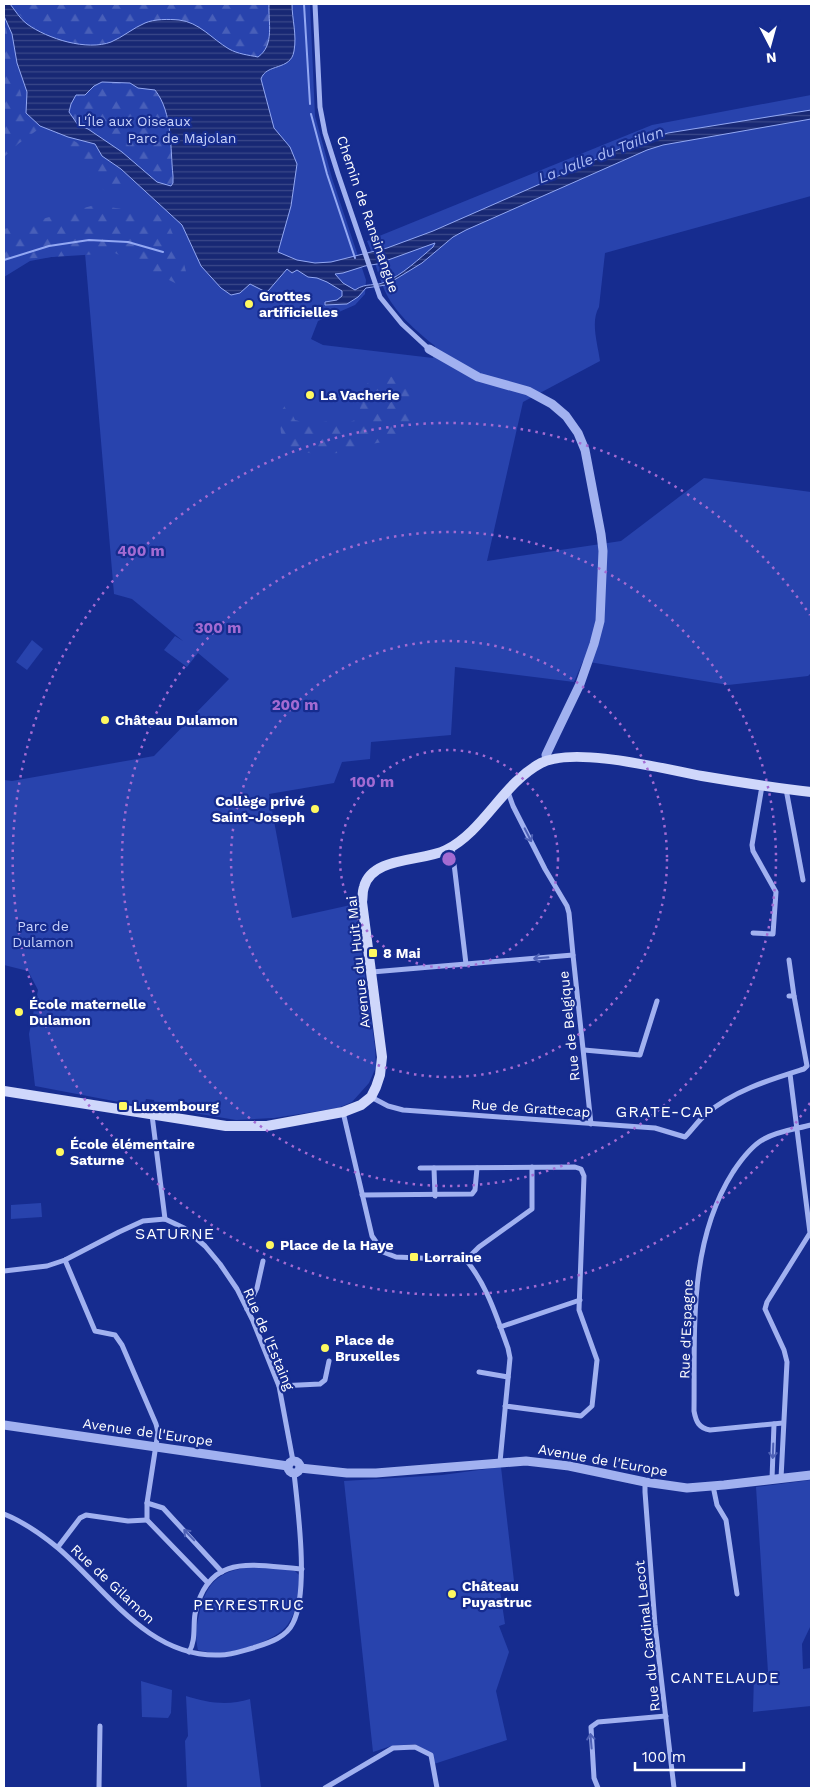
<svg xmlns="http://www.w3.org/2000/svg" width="815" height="1792" viewBox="0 0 815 1792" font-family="'Work Sans',sans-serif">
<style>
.green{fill:#2843ad}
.forest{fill:url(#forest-firs)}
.water{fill:url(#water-rules);stroke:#93a8f3;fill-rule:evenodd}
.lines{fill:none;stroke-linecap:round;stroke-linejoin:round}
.stream{stroke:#93a8f3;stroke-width:2}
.minor{stroke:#a1b1f0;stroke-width:5}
.tertiary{stroke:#a1b1f0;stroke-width:9}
.secondary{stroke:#cfd7fb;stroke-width:10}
.oneway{stroke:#4e61b6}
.ring{fill:none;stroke:#a36bd2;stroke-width:2.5;stroke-dasharray:2.5 5}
.poi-dot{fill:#fff960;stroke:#162c8f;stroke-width:2}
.labels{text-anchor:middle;stroke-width:4.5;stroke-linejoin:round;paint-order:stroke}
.park-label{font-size:14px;fill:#c8d2fb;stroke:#162c8f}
.street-label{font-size:14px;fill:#fff;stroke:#162c8f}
.poi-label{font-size:14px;font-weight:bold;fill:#fff;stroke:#162c8f;text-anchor:start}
.water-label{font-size:15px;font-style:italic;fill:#adbdf7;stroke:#162c8f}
.neighbourhood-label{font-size:15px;letter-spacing:1px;fill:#fff;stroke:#162c8f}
.quarter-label{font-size:16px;letter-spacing:1px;fill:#fff;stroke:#162c8f}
.centre{fill:#a36bd2;stroke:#162c8f;stroke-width:2.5}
.ring-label{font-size:15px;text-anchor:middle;font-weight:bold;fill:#a36bd2;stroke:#162c8f;stroke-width:4.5;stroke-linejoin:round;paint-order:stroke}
</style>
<defs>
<pattern id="forest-firs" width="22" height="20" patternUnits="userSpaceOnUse" patternTransform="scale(1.25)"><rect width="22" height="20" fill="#2843ad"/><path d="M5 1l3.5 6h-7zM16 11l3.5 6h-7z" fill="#485fb9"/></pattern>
<pattern id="water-rules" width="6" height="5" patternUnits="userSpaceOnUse" patternTransform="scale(1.25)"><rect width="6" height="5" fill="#182874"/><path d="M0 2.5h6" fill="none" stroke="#3b4889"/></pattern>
</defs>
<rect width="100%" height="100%" fill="#162c8f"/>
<g class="green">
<path d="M4,4H310L315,116L332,178L366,280L365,294L355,305L318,321L311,339L323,345L433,358L435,346C415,330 394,312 384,289C377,273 374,256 367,241L652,125L811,95V196L605,253L599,307C590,322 598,345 600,361L523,402L487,561L621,541L704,478L811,492V673L808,676L728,685L583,661L574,682L455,667L451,735L371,742L370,759L342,762L334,783L269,794L292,918L355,904L375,1047L376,1067L369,1083L352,1102L338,1108L274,1118L236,1120L158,1107L155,1105L154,1100L146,1099L144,1105L140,1106L35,1086L29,1034L38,990L28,971L4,965V780L12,781L154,756L229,679L198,653L187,667L164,650L175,636L183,641L132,599L114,594L85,253L62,255L30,261L4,277Z"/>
<polygon points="32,640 43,649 27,670 16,662"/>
<polygon points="41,1203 42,1217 11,1219 11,1205"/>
<polygon points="501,1467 515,1590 500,1591 505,1624 499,1626 509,1652 496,1691 507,1740 434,1764 432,1754 415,1744 391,1746 373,1752 344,1481 442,1475"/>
<polygon points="811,1480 811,1625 802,1644 803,1669 811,1668 811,1706 753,1712 754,1674 768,1672 756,1487"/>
<path d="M259,1566L295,1571L299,1575C299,1592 298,1610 288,1624C277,1641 237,1652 217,1653C211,1653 204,1651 198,1650C195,1638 196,1627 199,1615C207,1578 222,1570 259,1566Z"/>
<polygon points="141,1681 172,1690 171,1713 168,1718 142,1717"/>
<path d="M186,1696C208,1703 228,1706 250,1699L261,1788H187L185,1741L188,1736Z"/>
</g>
<g class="forest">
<path d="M10,4H269C268,22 275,45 258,58L232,51L204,30L165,21H152L145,23L125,35L99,46L78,44L45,33L28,24Z"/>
<polygon points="4,20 26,116 76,142 132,183 112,198 40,128 18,144 4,157"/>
<path d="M102,82L130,83L138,88L155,90C173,113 170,148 173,176V183L171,186L157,182L122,152L88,129L78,125L69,112C72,95 87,88 102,82Z"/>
<polygon points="95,205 157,214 169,225 182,256 191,291 115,253 20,259 4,271 4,229"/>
<path d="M373,374L394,377L408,387C413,413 416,417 399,439L366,445L339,453L314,454L290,449L281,433L279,414L287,403L295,420L313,425L330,420L344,425L357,419L366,386Z"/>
</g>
<path class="water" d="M4,4H10C15,10 20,19 27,24C48,39 87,51 111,42C123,37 133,28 145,23C154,19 169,19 179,20C199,22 212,39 229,49C238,54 248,55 258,57C275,45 268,22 269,4H292C292,19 297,35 294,51C291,71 266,63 261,79L274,128L290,147L297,164L291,206L278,252L297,260L315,263L331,262L387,248L433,231L631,144L668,133L811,110V119L663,145L647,150L466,230L453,237L422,263L386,285L366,288L358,297L347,304L325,305V302L337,300L342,296V291L327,282L317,278L308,277L297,270L292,273L287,269L268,291H264L250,284L240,293L231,295L221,288L201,266L182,225L121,169L102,156L95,144L68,137L40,126L26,113L27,92L17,63L12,34L4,16ZM102,82L130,83L138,88L155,90C173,113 170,148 173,176V183L171,186L157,182L122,152L88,129L78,125L69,112L71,104L76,95H85L94,86ZM435,243L433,247C420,258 401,276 385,282C374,287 367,282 355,290L343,283L335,274L343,273L365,266L377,264Z"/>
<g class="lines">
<g class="stream">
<polyline points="304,4 310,104"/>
<polyline points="311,114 327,174 355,258"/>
<polyline points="4,260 49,246 89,240 128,242 163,252"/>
</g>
<g class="minor">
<polyline points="315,4 320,107 325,133 338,174 380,297 402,324 429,349"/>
<polyline points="786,789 803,880"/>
<polyline points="452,847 466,964"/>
<polyline points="753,933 773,934 776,892 753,851 752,845 762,786"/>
<polyline points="573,955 591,1124"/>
<polyline points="789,960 794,996"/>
<polyline points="372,972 573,955 569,913 567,906 545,869 513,806 508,792"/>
<polyline points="584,1050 640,1055 657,1001"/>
<path d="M371,1097L388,1106L403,1110L655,1128L685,1137C692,1130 698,1121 706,1114C735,1090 769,1080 804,1069L807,1066L794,996H789"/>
<polyline points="343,1112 372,1236 383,1252 396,1257 466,1260"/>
<polyline points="152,1115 165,1219"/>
<polyline points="420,1168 575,1167 581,1169 584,1176 579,1310 597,1360 592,1406 581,1416 505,1406"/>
<polyline points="434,1168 435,1196"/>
<polyline points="362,1195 472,1194 475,1190 477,1168"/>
<polyline points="65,1260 95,1331 115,1335 122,1345 156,1424 158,1432 147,1503 147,1520 208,1583"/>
<path d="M466,1260C487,1285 497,1318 508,1348L510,1358L500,1462"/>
<polyline points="466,1260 479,1247 532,1209 532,1167"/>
<polyline points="4,1271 47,1266 65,1260 119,1232 143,1221 165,1219 184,1228 205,1246 220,1264 237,1289 253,1321 279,1386 293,1461"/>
<polyline points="247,1309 257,1288 263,1261"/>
<polyline points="500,1327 580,1300"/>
<polyline points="479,1372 508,1377"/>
<polyline points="279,1386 320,1384 325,1380 329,1361"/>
<path d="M783,1423L710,1430C699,1428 696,1422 694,1411C695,1330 688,1243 733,1172C741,1160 751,1146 764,1139C778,1131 796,1129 811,1125"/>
<polyline points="781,1478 787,1362 784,1350 765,1309 767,1302 810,1233 790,1074"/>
<polyline points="772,1479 774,1424"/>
<polyline points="645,1482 645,1492 655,1625 674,1788"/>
<polyline points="713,1486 717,1505 726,1520 737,1594"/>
<polyline points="147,1503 163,1508 222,1572"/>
<path d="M4,1514C24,1522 41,1534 58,1548C106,1589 148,1658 220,1655C231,1655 242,1651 253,1648C268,1643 286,1638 293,1623C309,1591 298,1510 294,1473"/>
<polyline points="58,1547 80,1518 86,1515 128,1521 147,1520"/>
<path d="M189,1652C196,1641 193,1626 195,1614C208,1551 255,1566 302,1569"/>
<polyline points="99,1788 100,1726"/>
<polyline points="325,1788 393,1748 415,1747 431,1755 437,1788"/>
<polyline points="598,1788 594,1778 591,1727 598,1722 666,1716"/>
</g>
<g class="tertiary">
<polyline points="429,349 478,377 528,391 552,404 566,416 578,433 585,450 601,534 603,551 600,621 594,644 580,684 554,738 546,755 548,760"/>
<polyline points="4,1425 288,1466"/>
<circle cx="294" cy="1467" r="6"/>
<polyline points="300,1468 347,1473 376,1473 526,1461 569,1466 645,1482 687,1488 724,1485 811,1475"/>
</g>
<path class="secondary" d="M4,1091L226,1126H267L343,1112L361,1105L371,1097L376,1087L380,1075L382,1057L362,902C363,898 362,892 364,887C372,856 422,862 446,850C484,831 503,783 541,763C575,746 664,769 702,776C738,782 775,788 811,792"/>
</g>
<defs><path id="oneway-shaft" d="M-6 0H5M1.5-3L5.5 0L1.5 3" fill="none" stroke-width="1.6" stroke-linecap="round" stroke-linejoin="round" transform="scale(1.25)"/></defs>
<g class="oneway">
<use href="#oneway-shaft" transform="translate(528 835) rotate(63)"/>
<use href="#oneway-shaft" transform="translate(541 958) rotate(175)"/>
<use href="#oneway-shaft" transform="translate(773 1451) rotate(92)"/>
<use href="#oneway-shaft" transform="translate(189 1535) rotate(-134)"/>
<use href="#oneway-shaft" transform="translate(591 1741) rotate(-95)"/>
</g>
<g class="ring">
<circle cx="449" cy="859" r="109"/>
<circle cx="449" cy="859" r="218"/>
<circle cx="449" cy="859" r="327"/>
<path d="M810 1103A436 436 0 1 1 810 615"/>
</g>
<g class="poi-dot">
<circle cx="249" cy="304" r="5"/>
<circle cx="310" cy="395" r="5"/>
<circle cx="105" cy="720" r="5"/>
<circle cx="315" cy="809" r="5"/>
<rect x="368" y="948" width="10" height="10" rx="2.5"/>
<circle cx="19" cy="1012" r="5"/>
<rect x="118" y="1101" width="10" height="10" rx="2.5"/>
<circle cx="60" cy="1152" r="5"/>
<circle cx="270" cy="1245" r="5"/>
<rect x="409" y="1252" width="10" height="10" rx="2.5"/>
<circle cx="325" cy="1348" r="5"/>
<circle cx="452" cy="1594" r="5"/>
</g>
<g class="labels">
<g class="park-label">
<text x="134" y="126">L'Île aux Oiseaux</text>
<text x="182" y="143">Parc de Majolan</text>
<text x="43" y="931">Parc de<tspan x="43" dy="16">Dulamon</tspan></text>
</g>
<g class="street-label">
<text transform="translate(368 214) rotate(71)" y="5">Chemin de Ransinangue</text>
<text transform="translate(358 962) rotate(-96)" y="5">Avenue du Huit Mai</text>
<text transform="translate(569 1026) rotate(-96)" y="5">Rue de Belgique</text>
<text transform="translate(531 1108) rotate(4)" y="5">Rue de Grattecap</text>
<text transform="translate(686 1329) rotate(-88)" y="5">Rue d'Espagne</text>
<text transform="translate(269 1339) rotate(67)" y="5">Rue de l'Estaing</text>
<text transform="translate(148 1432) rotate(8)" y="5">Avenue de l'Europe</text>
<text transform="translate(603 1460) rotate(10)" y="5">Avenue de l'Europe</text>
<text transform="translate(113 1584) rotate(43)" y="5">Rue de Gilamon</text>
<text transform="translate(647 1636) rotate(-96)" y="5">Rue du Cardinal Lecot</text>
</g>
<g class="poi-label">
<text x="259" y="301">Grottes<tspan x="259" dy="16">artificielles</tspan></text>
<text x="320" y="400">La Vacherie</text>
<text x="115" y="725">Château Dulamon</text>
<text x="305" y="806" text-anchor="end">Collège privé<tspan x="305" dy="16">Saint-Joseph</tspan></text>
<text x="383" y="958">8 Mai</text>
<text x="29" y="1009">École maternelle<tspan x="29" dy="16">Dulamon</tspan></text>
<text x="133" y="1111">Luxembourg</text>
<text x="70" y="1149">École élémentaire<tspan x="70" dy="16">Saturne</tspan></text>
<text x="280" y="1250">Place de la Haye</text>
<text x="424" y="1262">Lorraine</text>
<text x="335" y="1345">Place de<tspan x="335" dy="16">Bruxelles</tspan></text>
<text x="462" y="1591">Château<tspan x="462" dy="16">Puyastruc</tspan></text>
</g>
<g class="water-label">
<text transform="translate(601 155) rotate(-21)" y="5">La Jalle du Taillan</text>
</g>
<g class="neighbourhood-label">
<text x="725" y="1683">CANTELAUDE</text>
</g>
<g class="quarter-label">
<text x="665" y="1117">GRATE-CAP</text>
<text x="175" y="1239">SATURNE</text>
<text x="249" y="1610">PEYRESTRUC</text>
</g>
</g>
<circle cx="449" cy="859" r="8" class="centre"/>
<g class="ring-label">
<text x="141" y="556">400 m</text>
<text x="218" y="633">300 m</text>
<text x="295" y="710">200 m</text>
<text x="372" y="787">100 m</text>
</g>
<rect width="815" height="1792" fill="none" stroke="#ffffff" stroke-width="10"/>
<g transform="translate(770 45) rotate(174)" stroke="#162c8f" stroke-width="4" paint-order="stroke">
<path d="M0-4L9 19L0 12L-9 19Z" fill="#ffffff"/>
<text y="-8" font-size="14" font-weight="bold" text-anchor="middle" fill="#ffffff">N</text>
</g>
<path d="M635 1762v8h109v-8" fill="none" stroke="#ffffff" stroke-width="2.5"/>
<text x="642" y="1762" font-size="15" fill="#ffffff" stroke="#162c8f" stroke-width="4" paint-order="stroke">100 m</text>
</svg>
